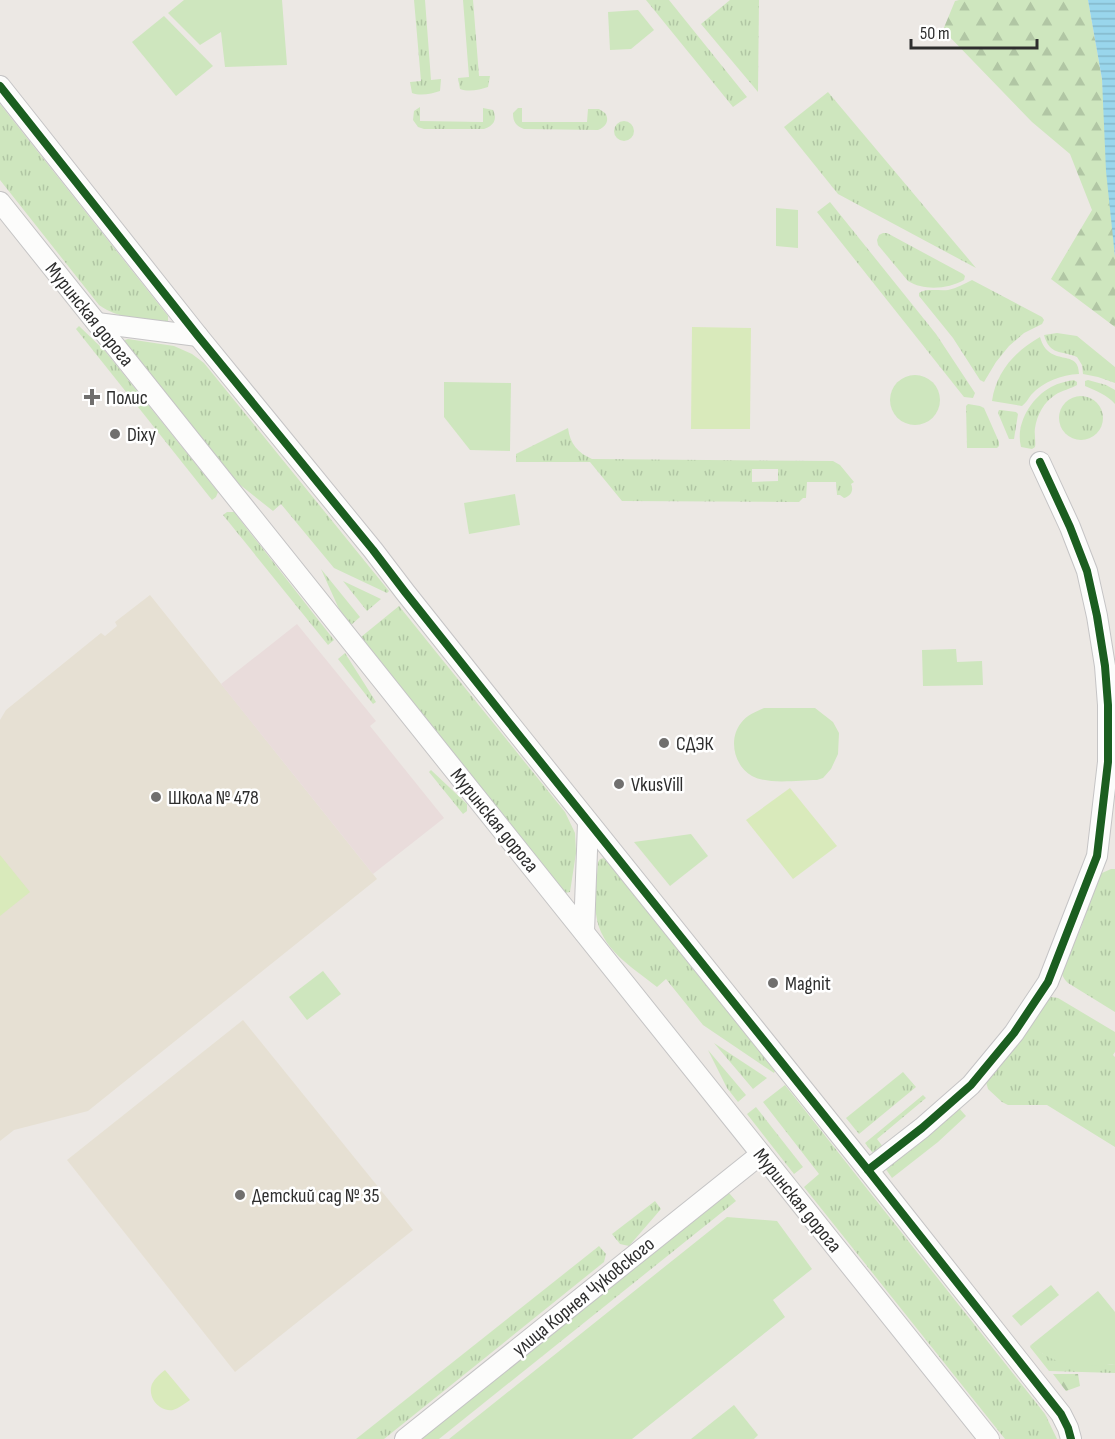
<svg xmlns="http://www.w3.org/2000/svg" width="1115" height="1439" viewBox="0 0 1115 1439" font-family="'Sofia Sans Condensed',sans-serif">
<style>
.education{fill:#e6e0d3}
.medical{fill:#e9dcdb}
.grass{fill:url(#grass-tufts);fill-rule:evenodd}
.forest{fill:url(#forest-firs)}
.park{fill:#cee6be}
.pitch{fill:#d9eabb}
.water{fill:url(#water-rules)}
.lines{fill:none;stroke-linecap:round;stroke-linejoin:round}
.minor-casing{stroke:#c5c4c5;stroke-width:22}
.minor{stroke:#fcfcfb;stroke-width:20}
.cycleway-casing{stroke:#fff;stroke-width:11}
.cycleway{stroke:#1b5e20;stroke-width:8}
.poi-dot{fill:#706f6e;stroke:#fff;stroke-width:2}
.labels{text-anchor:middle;stroke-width:5;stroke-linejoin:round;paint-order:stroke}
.street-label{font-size:20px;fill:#2e2e2e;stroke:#fff}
.poi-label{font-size:20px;fill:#2e2e2e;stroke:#fff;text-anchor:start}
</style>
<defs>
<pattern id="grass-tufts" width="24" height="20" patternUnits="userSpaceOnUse" patternTransform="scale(1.5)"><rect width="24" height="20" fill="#cee6be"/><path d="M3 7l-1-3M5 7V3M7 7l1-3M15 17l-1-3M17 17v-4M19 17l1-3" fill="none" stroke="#b1c6a4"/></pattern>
<pattern id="forest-firs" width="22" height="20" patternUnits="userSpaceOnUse" patternTransform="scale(1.5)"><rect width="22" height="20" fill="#cee6be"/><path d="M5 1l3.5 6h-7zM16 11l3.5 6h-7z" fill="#b1c6a4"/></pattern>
<pattern id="water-rules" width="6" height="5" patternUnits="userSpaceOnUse" patternTransform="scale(1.5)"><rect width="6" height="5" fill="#99d6ec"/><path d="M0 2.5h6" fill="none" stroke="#84b8cb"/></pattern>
</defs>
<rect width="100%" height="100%" fill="#ece8e4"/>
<g class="education">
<polygon points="150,595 377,879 88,1111 14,1130 0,1141 0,720 6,710 101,633 105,636 117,626 115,622"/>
<polygon points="243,1020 413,1230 235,1372 67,1160"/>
</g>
<polygon class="medical" points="297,624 376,721 370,726 444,818 373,874 221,684"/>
<g class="grass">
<path d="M414,0H425L431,80L441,79L440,91C432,94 420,96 412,93L410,82L421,81Z"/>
<path d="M463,0H473L479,76H490L488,87C480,90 468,92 460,89L458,78L469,77Z"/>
<polygon points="646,0 669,0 747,97 733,107"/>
<polygon points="730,0 759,0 758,92 701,24"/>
<polygon points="828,92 976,268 838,194 784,127"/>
<path d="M0,104L168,316V321L164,322C141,319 119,319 99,305L0,180Z"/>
<path d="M420,107V121L483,122V108L493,110C498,120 493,126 484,129H424L418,127L413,120L414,111Z"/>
<path d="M518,108H522V122H587L588,109H599L605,113C610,120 606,127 598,130L524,129C516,126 513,122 513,113Z"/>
<circle cx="624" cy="131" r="10"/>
<polygon points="830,202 936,334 975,393 973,398 964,397 817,212"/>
<path d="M883,233H887L963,274L965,276L964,280C948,289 924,291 908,281L878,245L877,240L879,235Z"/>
<path d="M972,280L1042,317L1044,320L1042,324L1024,333L1009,346L996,362L984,382L980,380L953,338L919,296V293C925,288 939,291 948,290C957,288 964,284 972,280Z"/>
<polygon points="79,326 105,351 218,492 216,497 212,500 76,329"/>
<path d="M1057,333L1077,336L1115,367V383L1098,377L1083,374L1082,365L1077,357C1061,350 1050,356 1044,335Z"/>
<path d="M1040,337C1049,369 1079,347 1079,374C1061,375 1044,381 1031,395C1028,399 1026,403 1022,406L992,401C996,372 1015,351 1040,337Z"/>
<polygon points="128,339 174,346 192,354 204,363 389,591 387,593 334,568 281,504 273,511 239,484 124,343 125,340"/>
<path d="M1074,380L1077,382V385C1071,389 1062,390 1055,395C1044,402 1037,415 1035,428C1034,434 1036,441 1035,447L1032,449L1021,447C1015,424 1031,398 1051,387C1059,383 1066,381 1074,380Z"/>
<path d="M1088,380L1106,385L1115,390V404C1106,394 1096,391 1085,386V381Z"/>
<circle cx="1081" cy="418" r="22"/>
<polygon points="968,404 980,406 984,408 999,442 999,446 997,448 967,448 966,406"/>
<polygon points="1001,410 1016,412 1018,414 1014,439 1009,439 998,413 999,410"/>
<path d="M568,428C570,444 578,453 592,459L833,461L840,465L854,482L851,484C854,490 851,496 844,498L840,495H837L836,482H807L806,498H803L799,502L622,501L590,462H516V454ZM752,469H778V481L752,482Z"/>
<polygon points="227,512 234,512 334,640 328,645 223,515"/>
<polygon points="321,569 360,617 351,625 339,609"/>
<polygon points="343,581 381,599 367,611"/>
<polygon points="399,606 565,812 575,833 576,853 570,892 565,893 361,637"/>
<polygon points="345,653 376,702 373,704 338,659"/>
<polygon points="431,770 467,804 467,811 463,814 429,772"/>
<path d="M604,858L775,1071L774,1073L703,1025L666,979L657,987C632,967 600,949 596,914C594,898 597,879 598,862L600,859Z"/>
<path d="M1111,869H1115V1012L1068,983C1063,978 1061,974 1062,968L1081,928L1098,877L1102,873Z"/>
<polygon points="1051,997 1058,998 1115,1032 1115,1052 1113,1055 1115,1057 1115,1147 1047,1105 1008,1105 1002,1102 988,1089 986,1082 1047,998"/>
<polygon points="714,1043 767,1078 753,1089"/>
<polygon points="708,1050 746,1095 738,1102 727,1088"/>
<polygon points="903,1072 916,1087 859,1134 846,1118"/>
<polygon points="785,1085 1045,1414 1057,1439 1005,1439 804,1187 819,1174 763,1102"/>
<polygon points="923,1095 926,1098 877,1139 883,1147 875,1156 865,1143"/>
<polygon points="756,1107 803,1167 794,1174 747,1114"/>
<polygon points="958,1107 966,1116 938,1142 892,1178 885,1168"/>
<polygon points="729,1193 736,1201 439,1439 421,1439"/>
<polygon points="655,1201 661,1209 629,1246 620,1244 612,1234"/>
<polygon points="599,1246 606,1254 604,1262 384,1439 356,1439"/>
<polygon points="1031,1345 1043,1354 1108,1365 1115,1364 1115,1373 1049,1371 1030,1347"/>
</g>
<g class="forest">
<polygon points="959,0 1088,0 1102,79 1115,257 1115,327 1051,279 1092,210 1070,154 1032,122 943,30 955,1"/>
<polygon points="1053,1374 1078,1374 1080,1386 1066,1391"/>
</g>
<g class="park">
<polygon points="184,0 282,0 287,65 225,67 221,32 200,45 168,13"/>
<polygon points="638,10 654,30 631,49 610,50 608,12"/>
<polygon points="164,16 213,66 176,96 132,42"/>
<polygon points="776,208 798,210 798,248 776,246"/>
<circle cx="915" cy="400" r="25"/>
<polygon points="444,382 511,383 510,451 470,450 444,417"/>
<polygon points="515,494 520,525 469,534 464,503"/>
<polygon points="956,649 957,662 982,661 983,685 923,686 922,650"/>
<path d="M764,708H815L833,722L839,733L838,754L831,769L823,778L817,780C799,780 768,785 752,776C734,766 728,739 741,723C747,715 755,712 764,708Z"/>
<polygon points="691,834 708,856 670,886 634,842"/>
<polygon points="323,971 341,994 307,1020 289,997"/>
<polygon points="727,1217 777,1221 812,1269 773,1300 785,1317 632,1439 449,1439"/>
<polygon points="1051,1285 1059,1295 1021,1326 1012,1316"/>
<path d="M1098,1291L1115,1312V1364C1092,1367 1063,1367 1043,1354C1039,1352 1035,1348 1031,1345Z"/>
<polygon points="734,1405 758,1435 754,1439 691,1439"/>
</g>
<g class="pitch">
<polygon points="692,327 751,328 750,429 691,429"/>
<polygon points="790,788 837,846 793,879 746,820"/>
<polygon points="0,855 30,892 0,916"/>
<path d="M165,1370L190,1400C184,1404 179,1408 173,1410C159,1412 147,1397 152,1384C155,1378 160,1374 165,1370Z"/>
</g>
<polygon class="water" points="1088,0 1115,0 1115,257 1106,171 1102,79"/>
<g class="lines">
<g class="minor-casing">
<g id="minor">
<polyline points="0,86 198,336 373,550 405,592 506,719 868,1170 1061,1414 1068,1428 1071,1439"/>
<polyline points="0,202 989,1439"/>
<polyline points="97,323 198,336"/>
<polyline points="584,932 588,823"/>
<polyline points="868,1170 922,1128 971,1085 1014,1033 1048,982 1097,856 1108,762 1108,705 1105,666 1097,616 1087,571 1070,527 1040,462"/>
<polyline points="405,1439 761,1154"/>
</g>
</g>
<use href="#minor" class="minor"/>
<g class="cycleway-casing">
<g id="cycleway">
<polyline points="0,86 198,336 373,550 405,592 506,719 868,1170 1061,1414 1068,1428 1071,1439"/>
<polyline points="868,1170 922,1128 971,1085 1014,1033 1048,982 1097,856 1108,762 1108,705 1105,666 1097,616 1087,571 1070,527 1040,462"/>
</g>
</g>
<use href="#cycleway" class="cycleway"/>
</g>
<g class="poi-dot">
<path d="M89 388h6v6h6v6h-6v6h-6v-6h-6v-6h6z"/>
<circle cx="115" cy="434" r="6"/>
<circle cx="664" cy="743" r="6"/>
<circle cx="619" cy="784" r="6"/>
<circle cx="156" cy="797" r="6"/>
<circle cx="773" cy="983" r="6"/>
<circle cx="240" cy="1195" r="6"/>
</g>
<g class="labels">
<g class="street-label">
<text transform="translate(90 314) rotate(51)" y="7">Муринская дорога</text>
<text transform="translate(495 820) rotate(51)" y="7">Муринская дорога</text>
<text transform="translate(798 1200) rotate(51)" y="7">Муринская дорога</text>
<text transform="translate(583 1296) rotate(-39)" y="7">улица Корнея Чуковского</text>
</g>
<g class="poi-label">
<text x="106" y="404">Полис</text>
<text x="127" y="441">Dixy</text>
<text x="676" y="750">СДЭК</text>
<text x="631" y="791">VkusVill</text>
<text x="168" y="804">Школа № 478</text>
<text x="785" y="990">Magnit</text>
<text x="252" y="1202">Детский сад № 35</text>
</g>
</g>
<path d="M911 39v9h126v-9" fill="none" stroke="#2e2e2e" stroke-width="3"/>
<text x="920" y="39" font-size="18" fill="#2e2e2e" stroke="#ffffff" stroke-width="4.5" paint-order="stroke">50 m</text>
</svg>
